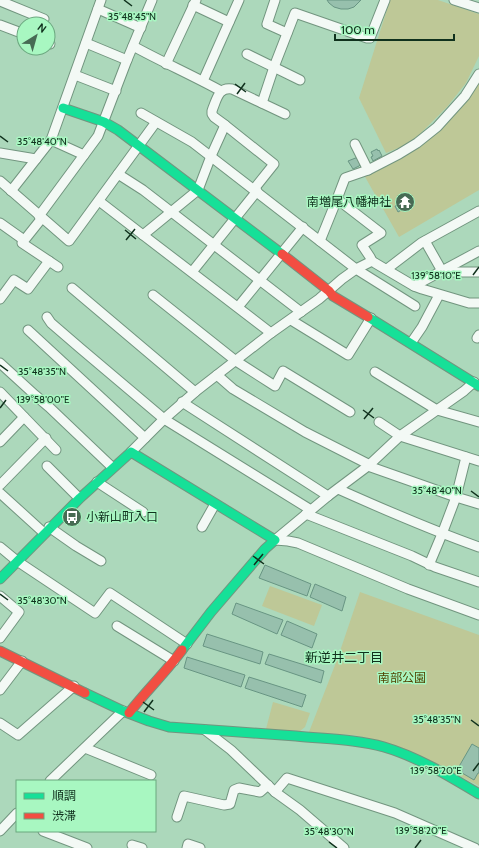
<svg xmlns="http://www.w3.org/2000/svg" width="479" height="848" viewBox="0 0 479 848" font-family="Cabin,'Noto Sans JP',sans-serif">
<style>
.green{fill:#bec897}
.building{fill:#97c0ad;stroke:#689583}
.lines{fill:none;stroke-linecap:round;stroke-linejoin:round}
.street-casing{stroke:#72957f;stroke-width:11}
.fast-casing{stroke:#72957f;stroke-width:11}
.jam-casing{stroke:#72957f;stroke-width:11}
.street{stroke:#f3f9f5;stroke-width:9}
.fast{stroke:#16e098;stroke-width:9}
.jam{stroke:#f24e42;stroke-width:9}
.ticks{fill:none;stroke:#10311d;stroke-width:1.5}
.labels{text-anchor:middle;stroke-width:3;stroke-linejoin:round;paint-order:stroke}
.poi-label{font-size:12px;fill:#10311d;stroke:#a8f7c1;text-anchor:end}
.park-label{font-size:12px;fill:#524303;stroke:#a8f7c1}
.neighbourhood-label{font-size:13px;fill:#10311d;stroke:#a8f7c1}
.ticks-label{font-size:10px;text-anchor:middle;fill:#10311d;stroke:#a8f7c1;stroke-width:3;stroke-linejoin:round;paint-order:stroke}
</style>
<rect width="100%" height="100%" fill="#acd8bb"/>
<g class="green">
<polygon points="390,0 438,0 479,14 479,56 466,83 447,107 420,134 406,145 386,153 359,98"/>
<polygon points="479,81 479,190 399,237 364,175 401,158 420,147 456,113 468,98"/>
<polygon points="270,586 322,605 314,626 262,606"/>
<polygon points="360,592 479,635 479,786 432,761 368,738 353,735 309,732 337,660"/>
<polygon points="273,702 310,713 305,727 300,731 266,729"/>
</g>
<g class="building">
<polygon points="327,0 361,0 354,7 348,9 341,9 334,7 329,3"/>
<polygon points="377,149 378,151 379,150 382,156 373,161 371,157 373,156 371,152"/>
<polygon points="358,157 361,164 359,166 353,169 348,161"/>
<polygon points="411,195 414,200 409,202 412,207 406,210 405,208 398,212 395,206 402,202 400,199 406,196 407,197"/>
<polygon points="265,565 311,584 307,596 259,578"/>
<polygon points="315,584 346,597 342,611 310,597"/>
<polygon points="236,603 283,620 277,634 232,614"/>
<polygon points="287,621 317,634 312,648 281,635"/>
<polygon points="207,634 263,652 260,664 203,646"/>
<polygon points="269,654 324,671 321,683 265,664"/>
<polygon points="187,657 245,675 241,687 184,668"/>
<polygon points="249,677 306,695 302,707 245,688"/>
<polygon points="472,744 479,748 479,773 478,773 474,780 457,770"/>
</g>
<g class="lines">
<g class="street-casing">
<g id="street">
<polyline points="275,0 267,24 287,33"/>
<polyline points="454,0 479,8"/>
<polyline points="0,1 44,19"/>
<polyline points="193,5 229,22"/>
<polyline points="98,9 141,28"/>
<polyline points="0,25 24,34"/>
<polyline points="48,43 50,44"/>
<polyline points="86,43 127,60"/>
<path d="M133,46C162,62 192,75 221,91"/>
<polyline points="247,54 300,80"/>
<polyline points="166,64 196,0"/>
<polyline points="75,75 116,91"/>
<polyline points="203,81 239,0"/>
<polyline points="262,103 274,67 295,13 367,38 370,38 385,0"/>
<polyline points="141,113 192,142 356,269 415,306"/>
<polyline points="51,140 84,155"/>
<polyline points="355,144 368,170"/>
<polyline points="0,153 36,159"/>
<polyline points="118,174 143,190 301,312"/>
<polyline points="0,181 69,241 156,122"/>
<path d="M254,189L274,164L225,125L214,117L212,114V111L213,108C217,98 219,87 232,89L285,114"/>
<polyline points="11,191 51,140 101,0"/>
<polyline points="337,199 381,233 362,245 370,257 372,261 375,263 414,286 422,289 469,303 479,303"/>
<polyline points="99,201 143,235 271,333"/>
<polyline points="39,216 98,136 127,60 152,0"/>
<polyline points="42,218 22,243 58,267"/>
<polyline points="0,223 24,240"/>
<polyline points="143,235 198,190 211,156 225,125"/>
<polyline points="320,241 337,199 345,178 368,170 399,154 417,143 437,127 465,96 479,74"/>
<polyline points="425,241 442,271"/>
<polyline points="448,268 450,272 479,272"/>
<polyline points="387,269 421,243 479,211"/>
<polyline points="192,272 257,191"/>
<polyline points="414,286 479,251"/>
<polyline points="72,288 195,392"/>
<polyline points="153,295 236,361 275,386 283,371 350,412"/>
<polyline points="0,299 14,280 28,289 49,261"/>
<polyline points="238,307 303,227"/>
<polyline points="47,317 51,323 80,348 164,419 311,510"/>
<polyline points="291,320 348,355 371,318"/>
<polyline points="28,330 145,438"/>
<polyline points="477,338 479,335"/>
<polyline points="411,343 422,327 439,295"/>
<polyline points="0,363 35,395 49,407 112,467"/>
<polyline points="375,372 437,410 479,422"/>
<polyline points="217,375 233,389 305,432 370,465"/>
<polyline points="0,392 56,450"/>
<polyline points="182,402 328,496"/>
<polyline points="379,422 400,436 479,461"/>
<polyline points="0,442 24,417"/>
<polyline points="131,452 164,419 195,392 271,333 319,299 342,279 356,269 372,261"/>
<polyline points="47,466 79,498"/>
<polyline points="368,466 456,497 479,504"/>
<polyline points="97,482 143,512"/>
<polyline points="0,485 46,438"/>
<path d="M338,489C385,510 431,530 479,547"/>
<polyline points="0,493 44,533"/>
<polyline points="306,514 412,556 435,567 479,582"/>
<polyline points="49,527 76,546 101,561"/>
<polyline points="202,527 215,504"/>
<polyline points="275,540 328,496 368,466 400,436 464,391 474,382"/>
<polyline points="275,540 288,541 298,543 408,589 479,615"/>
<polyline points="0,547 17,561 95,613 110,593 187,644"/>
<polyline points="429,565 442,534 456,497 466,457"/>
<polyline points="0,596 19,612 0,638"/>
<polyline points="117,626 174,661"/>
<polyline points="0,690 22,661"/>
<polyline points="0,723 18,735 74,686"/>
<polyline points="205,730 231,750 275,792 300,810 344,848"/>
<polyline points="85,748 151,775"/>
<polyline points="50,781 123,711"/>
<polyline points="275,792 287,778 395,813 475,848"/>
<polyline points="177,817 184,796 224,805 230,804 234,790 239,788 260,792 268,785"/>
<polyline points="0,831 17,813"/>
<polyline points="43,831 87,848"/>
<polyline points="132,845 142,848"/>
<polyline points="187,848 188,844 200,848"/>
</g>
</g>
<g class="fast-casing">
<g id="fast">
<polyline points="63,108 104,122 118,130 282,254"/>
<polyline points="368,317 479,386"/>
<polyline points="0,579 80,498 131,452 275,540 265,549 211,612 182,650"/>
<path d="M85,693L123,711L149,721L169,727C211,730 254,733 296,736C325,739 356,739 384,747C418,757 449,776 479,794"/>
</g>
</g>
<g class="jam-casing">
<g id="jam">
<polyline points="282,254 329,291 333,296 368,317"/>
<polyline points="0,651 85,693"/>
<path d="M129,713C146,691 166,672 182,650"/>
</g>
</g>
<use href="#street" class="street"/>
<use href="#fast" class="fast"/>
<use href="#jam" class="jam"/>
</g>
<path class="ticks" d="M124,0L132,6M235,84L246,92M237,94L245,83M0,136L8,142M125,230L136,239M126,240L135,229M473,275L479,267M0,365L8,371M0,408L6,400M363,410L374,418M364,419L373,408M471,491L479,497M253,556L264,564M254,565L263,554M0,594L8,600M143,702L154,710M144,712L153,700M471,720L479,726M473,771L479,763M329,842L337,848M415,848L421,840"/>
<defs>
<g id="temple-disc" transform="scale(1)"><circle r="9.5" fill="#476b54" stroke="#a8f7c1"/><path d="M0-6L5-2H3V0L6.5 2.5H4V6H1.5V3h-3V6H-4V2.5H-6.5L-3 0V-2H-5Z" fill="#fff"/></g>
<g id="bus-disc" transform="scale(1)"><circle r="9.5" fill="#476b54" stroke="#a8f7c1"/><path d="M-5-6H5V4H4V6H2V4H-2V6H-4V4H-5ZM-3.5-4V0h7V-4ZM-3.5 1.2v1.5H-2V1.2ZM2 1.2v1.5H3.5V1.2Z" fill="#fff"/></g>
</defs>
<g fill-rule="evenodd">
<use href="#temple-disc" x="405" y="202"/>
<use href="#bus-disc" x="72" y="517"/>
</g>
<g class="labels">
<g class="poi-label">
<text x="391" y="206">南増尾八幡神社</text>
<text x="86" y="521" text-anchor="start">小新山町入口</text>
</g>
<g class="park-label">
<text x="402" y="682">南部公園</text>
</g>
<g class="neighbourhood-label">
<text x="344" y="662">新逆井二丁目</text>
</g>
</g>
<g class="ticks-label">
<text x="132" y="20">35°48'45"N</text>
<text x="42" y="145">35°48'40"N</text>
<text x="436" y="279">139°58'10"E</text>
<text x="42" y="375">35°48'35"N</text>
<text x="43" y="403">139°58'00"E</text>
<text x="437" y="494">35°48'40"N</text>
<text x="42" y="604">35°48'30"N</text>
<text x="437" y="723">35°48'35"N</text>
<text x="436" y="774">139°58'20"E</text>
<text x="421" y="834">139°58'20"E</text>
<text x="329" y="835">35°48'30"N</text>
</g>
<rect x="16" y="780" width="140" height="52" fill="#a8f7c1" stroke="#6ba87f"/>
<rect x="24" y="793" width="20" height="6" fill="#16e098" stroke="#6ba87f"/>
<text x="52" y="800" font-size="12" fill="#10311d">順調</text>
<rect x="24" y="813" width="20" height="6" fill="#f24e42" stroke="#6ba87f"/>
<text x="52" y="820" font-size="12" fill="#10311d">渋滞</text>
<g transform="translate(36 36) rotate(37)"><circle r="19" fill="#a8f7c1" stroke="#6ba87f"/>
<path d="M0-3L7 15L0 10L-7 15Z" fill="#476b54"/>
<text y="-6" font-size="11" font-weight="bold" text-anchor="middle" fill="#10311d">N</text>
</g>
<path d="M335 34v6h119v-6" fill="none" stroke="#10311d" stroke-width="2"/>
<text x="341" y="34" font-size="12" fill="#10311d" stroke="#a8f7c1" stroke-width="3" paint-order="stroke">100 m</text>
</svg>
